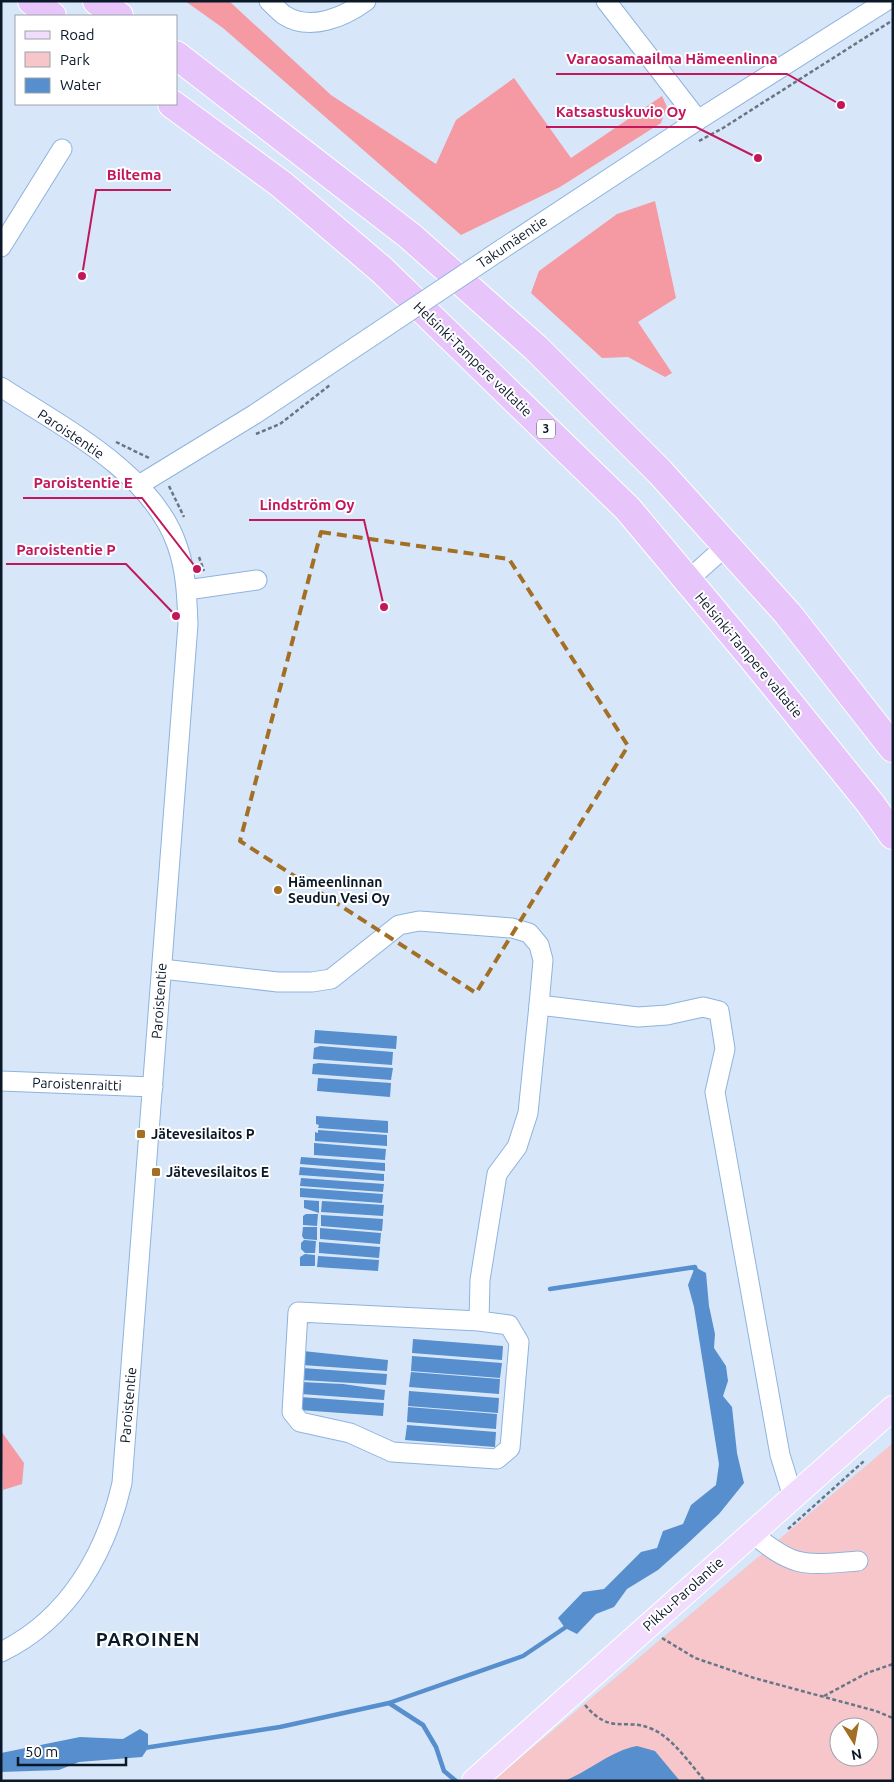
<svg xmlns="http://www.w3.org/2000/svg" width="894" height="1782" viewBox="0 0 894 1782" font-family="Ubuntu,sans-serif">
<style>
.green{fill:#f6c6ca;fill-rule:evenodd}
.forest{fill:#f599a3}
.water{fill:#578ecd}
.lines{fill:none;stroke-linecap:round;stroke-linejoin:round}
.stream{stroke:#578ecd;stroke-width:4.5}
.minor-casing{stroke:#8eb3df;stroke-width:21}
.major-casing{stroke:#fff;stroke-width:26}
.highway-casing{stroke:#fff;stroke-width:30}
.path{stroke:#677686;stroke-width:2.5;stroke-dasharray:4 2.5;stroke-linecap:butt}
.minor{stroke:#fff;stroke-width:19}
.major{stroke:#f1dcfd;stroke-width:24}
.highway{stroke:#e7c5fb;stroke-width:28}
.minor-bridge-casing{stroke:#8eb3df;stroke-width:21;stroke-linecap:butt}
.minor-bridge{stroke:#fff;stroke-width:19}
.marked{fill:none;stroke:#a26f25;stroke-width:4;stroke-dasharray:10 6;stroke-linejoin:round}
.poi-dot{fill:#a26f25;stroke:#fff;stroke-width:2}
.labels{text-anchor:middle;stroke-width:4;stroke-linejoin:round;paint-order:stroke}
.shield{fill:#fff;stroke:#545d68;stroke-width:1}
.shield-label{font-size:12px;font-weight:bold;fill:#0a1828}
.street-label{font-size:14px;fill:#0a1828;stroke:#fff}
.poi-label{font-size:14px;font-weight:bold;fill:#0a1828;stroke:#fff;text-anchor:start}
.district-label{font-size:19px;font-weight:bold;letter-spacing:1px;fill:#0a1828;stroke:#fff}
.leader{fill:none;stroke:#c2185b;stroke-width:2}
.callout-dot{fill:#c2185b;stroke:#fff;stroke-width:2}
.callout-label{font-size:15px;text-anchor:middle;font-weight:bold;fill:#c2185b;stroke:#fff;stroke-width:4;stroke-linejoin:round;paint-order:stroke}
</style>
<rect width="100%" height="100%" fill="#d7e7f9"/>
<path class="green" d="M893,1443V1781H493ZM839,1727H869V1757H839Z"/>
<g class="forest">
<polygon points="185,1 229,1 331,95 436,164 456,120 514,78 571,158 662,96 667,107 661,123 560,187 461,235 223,28"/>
<polygon points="655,201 676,298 638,322 672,373 665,377 628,357 602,358 531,293 539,271 617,214"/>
<polygon points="1,1431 24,1463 22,1484 3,1490"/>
</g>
<g class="water">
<polygon points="315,1030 397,1036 396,1049 314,1043"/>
<polygon points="320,1046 393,1052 392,1065 313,1059 314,1048"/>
<polygon points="319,1063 393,1068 391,1080 312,1074 313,1064"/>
<polygon points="318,1078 391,1083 390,1097 317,1091"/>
<polygon points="316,1116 388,1121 388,1133 318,1128 319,1125 316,1124"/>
<polygon points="318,1130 387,1135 387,1146 315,1141 315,1132 318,1133"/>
<polygon points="314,1143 386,1149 385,1160 314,1155"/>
<polygon points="301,1157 385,1163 385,1171 300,1164"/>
<polygon points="300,1167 384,1174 384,1181 299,1175"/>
<polygon points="301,1178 384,1184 383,1192 300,1186"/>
<polygon points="300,1188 383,1194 382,1203 300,1197"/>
<polygon points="304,1200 319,1201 319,1213 304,1208"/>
<polygon points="322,1201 384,1205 383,1216 321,1212"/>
<polygon points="306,1214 318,1214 317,1226 303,1225 303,1216"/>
<polygon points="321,1215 383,1219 382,1231 321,1226"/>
<polygon points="303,1227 317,1227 317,1240 304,1239 302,1236"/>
<polygon points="320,1228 381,1233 380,1244 320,1239"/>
<polygon points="304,1240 316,1241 315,1253 305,1253 301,1249 301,1243"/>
<polygon points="319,1242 380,1247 379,1258 319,1253"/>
<polygon points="305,1254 315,1255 315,1266 300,1266 300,1257"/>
<polygon points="318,1256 379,1260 378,1271 317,1267"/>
<polygon points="695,1267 706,1273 709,1306 715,1334 714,1348 726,1366 728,1381 723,1396 732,1407 737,1453 744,1483 719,1514 686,1545 658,1570 627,1589 614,1607 596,1614 577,1634 565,1628 558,1618 583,1592 604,1589 641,1552 657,1548 663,1531 683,1524 691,1505 716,1485 719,1464 694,1307 688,1285"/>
<polygon points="413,1339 503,1346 502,1360 412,1353"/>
<polygon points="303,1351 388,1360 387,1371 302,1365"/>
<polygon points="412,1356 502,1363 500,1378 411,1371"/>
<polygon points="302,1368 387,1374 386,1385 301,1380"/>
<polygon points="411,1372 500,1379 499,1394 409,1387"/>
<polygon points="301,1382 343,1384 385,1390 384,1400 301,1394"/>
<polygon points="409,1391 499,1398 498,1413 408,1406"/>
<polygon points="300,1397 384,1403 383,1416 299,1410"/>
<polygon points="408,1407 497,1414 496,1429 407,1422"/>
<polygon points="407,1425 496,1432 495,1447 405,1440"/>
<polygon points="140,1729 148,1734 148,1748 142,1757 79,1762 59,1770 1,1772 1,1753 80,1737 123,1739"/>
<path d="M637,1746L655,1751L680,1781H564C590,1771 610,1751 637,1746Z"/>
</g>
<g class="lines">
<g class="stream">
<polyline points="550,1289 695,1267 696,1271"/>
<polyline points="389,1703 423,1725 436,1747 444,1771 456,1781"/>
<polyline points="144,1748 280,1727 389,1703 523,1656 569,1625"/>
</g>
<g class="minor-casing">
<g id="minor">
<path d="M269,1C274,6 279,11 284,15C310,32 344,17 366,1"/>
<polyline points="606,1 698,120"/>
<polyline points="1,247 62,149"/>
<polyline points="502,249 698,120 886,1"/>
<path d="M1,387C62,427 152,472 177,545C186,570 187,597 188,624L122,1483C106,1553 69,1619 1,1652"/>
<polyline points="139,485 255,414 369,338"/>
<polyline points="688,580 726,546"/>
<polyline points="187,590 257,580"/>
<polyline points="162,969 278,982 312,982 331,979 399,925 419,921 512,928 529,933 539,945 543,960 539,1005 638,1017 667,1015 703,1007 719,1011 725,1049 715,1092 780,1455 793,1497"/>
<polyline points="1,1081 153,1087"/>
<polyline points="479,1321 298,1312 292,1412 300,1422 350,1433 392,1452 497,1459 510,1448 519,1342 509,1325 479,1321 480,1280 497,1174 517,1147 528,1113 539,1005"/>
<path d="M752,1533C795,1569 804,1565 858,1561"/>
</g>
</g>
<g class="major-casing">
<polyline id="major" points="474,1781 893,1408"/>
</g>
<g class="highway-casing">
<g id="highway">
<polyline points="32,1 52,16"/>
<polyline points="97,1 119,16"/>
<polyline points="176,55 410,236 536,348 660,472 788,614 893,748"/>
<polyline points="172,104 281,184 382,270 628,509 751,656 870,803 893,835"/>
</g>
</g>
<g class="path">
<polyline points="699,141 723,128 893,20"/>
<polyline points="256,434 280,424 330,385"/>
<polyline points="116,442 151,459"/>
<polyline points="169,486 184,517"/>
<polyline points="199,557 204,571"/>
<polyline points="788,1529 864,1461"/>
<polyline points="662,1638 695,1658 754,1678 876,1711 893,1718"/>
<polyline points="824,1696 867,1673 893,1664"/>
<path d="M585,1705C611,1736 625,1717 652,1729C673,1738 690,1764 705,1781"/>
</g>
<use href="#minor" class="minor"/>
<use href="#major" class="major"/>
<use href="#highway" class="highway"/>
<g class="minor-bridge-casing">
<polyline id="minor-bridge" points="369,338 502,249"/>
</g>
<use href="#minor-bridge" class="minor-bridge"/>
</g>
<path class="marked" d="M321,532L509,559L628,746L476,993L240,841Z"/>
<g class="poi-dot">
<circle cx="278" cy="890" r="5"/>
<rect x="136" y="1129" width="10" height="10" rx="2.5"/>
<rect x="151" y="1167" width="10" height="10" rx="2.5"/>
</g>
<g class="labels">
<rect class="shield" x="537" y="419.5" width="18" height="19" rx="4"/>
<g class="shield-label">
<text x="546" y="433">3</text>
</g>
<g class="street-label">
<text transform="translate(512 242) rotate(-34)" y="5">Takumäentie</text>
<text transform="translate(473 359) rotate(44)" y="5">Helsinki-Tampere valtatie</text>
<text transform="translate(71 434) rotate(34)" y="5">Paroistentie</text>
<text transform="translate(749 655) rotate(50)" y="5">Helsinki-Tampere valtatie</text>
<text transform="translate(159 1001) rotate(-86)" y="5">Paroistentie</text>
<text transform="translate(77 1084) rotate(2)" y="5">Paroistenraitti</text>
<text transform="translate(128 1405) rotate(-85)" y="5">Paroistentie</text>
<text transform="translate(683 1594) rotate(-42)" y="5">Pikku-Parolantie</text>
</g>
<g class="poi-label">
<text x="288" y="887">Hämeenlinnan<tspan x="288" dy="16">Seudun Vesi Oy</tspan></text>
<text x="151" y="1139">Jätevesilaitos P</text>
<text x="166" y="1177">Jätevesilaitos E</text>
</g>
<g class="district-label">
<text x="148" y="1646">PAROINEN</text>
</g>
</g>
<path class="leader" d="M841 105L787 74H556M758 158L696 127H546M82 276L96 190H171M197 569L142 498H23M384 607L364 520H249M176 616L126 564H6"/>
<g class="callout-dot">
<circle cx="841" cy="105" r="5"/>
<circle cx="758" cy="158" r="5"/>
<circle cx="82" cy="276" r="5"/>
<circle cx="197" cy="569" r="5"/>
<circle cx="384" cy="607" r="5"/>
<circle cx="176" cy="616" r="5"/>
</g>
<g class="callout-label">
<text x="672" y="64">Varaosamaailma Hämeenlinna</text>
<text x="621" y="117">Katsastuskuvio Oy</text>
<text x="134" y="180">Biltema</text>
<text x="83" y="488">Paroistentie E</text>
<text x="307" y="510">Lindström Oy</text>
<text x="66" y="555">Paroistentie P</text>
</g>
<rect width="894" height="1782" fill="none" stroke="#0a1828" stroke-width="5"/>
<rect x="15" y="15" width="162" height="90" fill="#ffffff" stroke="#9da3a9"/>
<rect x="25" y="31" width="25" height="8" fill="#f1dcfd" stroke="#9da3a9"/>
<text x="60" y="40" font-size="15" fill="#0a1828">Road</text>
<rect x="25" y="52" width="25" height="15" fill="#f6c6ca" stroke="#9da3a9"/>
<text x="60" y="65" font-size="15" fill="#0a1828">Park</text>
<rect x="25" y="78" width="25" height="15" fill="#578ecd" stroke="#9da3a9"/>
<text x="60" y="90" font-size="15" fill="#0a1828">Water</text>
<g transform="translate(854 1742) rotate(169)"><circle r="24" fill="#ffffff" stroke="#9da3a9"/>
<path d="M0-4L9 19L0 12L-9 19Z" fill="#a26f25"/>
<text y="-8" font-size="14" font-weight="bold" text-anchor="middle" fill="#0a1828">N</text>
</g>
<path d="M18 1757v8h108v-8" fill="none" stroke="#0a1828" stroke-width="2.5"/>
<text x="25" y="1757" font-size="15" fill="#0a1828" stroke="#ffffff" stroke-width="4" paint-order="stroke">50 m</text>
</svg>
